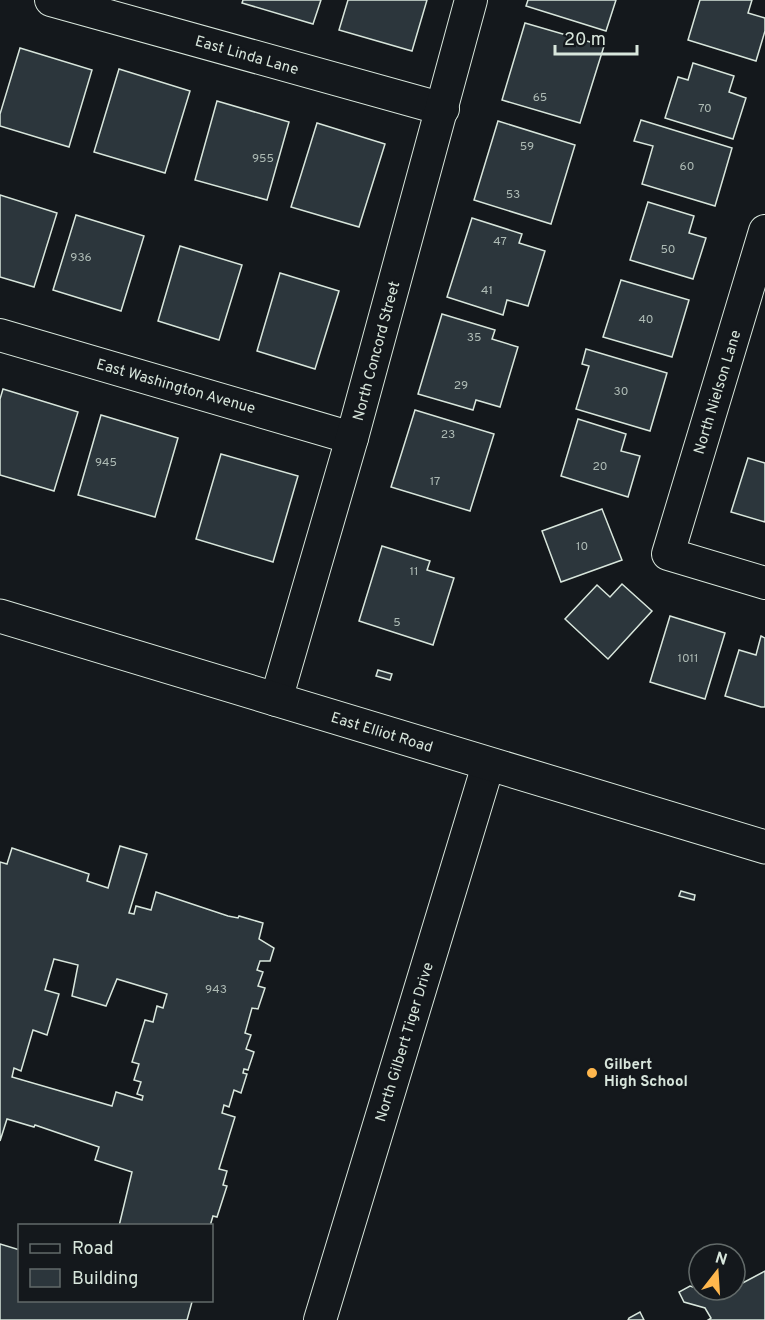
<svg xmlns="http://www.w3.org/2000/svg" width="765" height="1320" viewBox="0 0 765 1320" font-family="Overpass,sans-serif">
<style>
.building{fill:#2c363c;stroke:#d8e6dc;stroke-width:1.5;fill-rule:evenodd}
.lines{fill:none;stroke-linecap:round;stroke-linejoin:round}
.minor-casing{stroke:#d8e6dc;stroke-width:34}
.major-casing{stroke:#d8e6dc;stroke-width:35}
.minor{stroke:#14181c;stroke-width:32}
.major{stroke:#14181c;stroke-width:33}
.poi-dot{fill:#ffb74d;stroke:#14181c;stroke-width:2}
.labels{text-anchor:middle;stroke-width:4.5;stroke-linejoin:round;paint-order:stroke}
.number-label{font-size:12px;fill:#adbab4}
.street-label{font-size:15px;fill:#d8e6dc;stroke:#14181c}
.poi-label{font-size:15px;font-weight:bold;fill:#d8e6dc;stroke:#14181c;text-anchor:start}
</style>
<rect width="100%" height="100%" fill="#14181c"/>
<g class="building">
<polygon points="243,0 321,0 313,24 242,3"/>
<polygon points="348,0 427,0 412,51 339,30"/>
<polygon points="528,0 616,0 606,31 526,6"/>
<polygon points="700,0 752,0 748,13 765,18 765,31 756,61 688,40"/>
<polygon points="525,23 604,46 580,123 502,100"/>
<polygon points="20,48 92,70 69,147 0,126 0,114"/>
<polygon points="693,63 734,76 729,92 746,98 733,139 665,118 678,77 688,80"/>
<polygon points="119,69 190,91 165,173 94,152"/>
<polygon points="217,101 289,122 267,200 195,180"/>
<polygon points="641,120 732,148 715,206 642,184 653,146 634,141"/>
<polygon points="498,121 575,145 551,224 474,200"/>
<polygon points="317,123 385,144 359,227 291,207"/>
<polygon points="0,195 57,213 34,287 0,277"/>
<polygon points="648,202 694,216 689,233 706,238 693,279 630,260"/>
<polygon points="76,215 144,236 121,311 53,290"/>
<polygon points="472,218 522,234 519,243 545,251 528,306 507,300 503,315 447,297"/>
<polygon points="180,246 242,265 219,340 158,321"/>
<polygon points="280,273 339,291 315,369 257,351"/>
<polygon points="621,280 689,300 672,357 603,337"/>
<polygon points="442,314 495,330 492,339 518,347 500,407 476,400 473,410 418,394"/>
<polygon points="586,349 667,373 650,431 576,409 589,366 582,364"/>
<polygon points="3,389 78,412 54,491 0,475 0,399"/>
<polygon points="415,410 494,434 470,511 391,487"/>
<polygon points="101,415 178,438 155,517 78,495"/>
<polygon points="578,419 626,434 621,451 640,456 628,497 561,476"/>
<polygon points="221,454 298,476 273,562 196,539"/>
<polygon points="748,458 765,463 765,522 731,512"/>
<polygon points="602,509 622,560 561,582 542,531"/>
<polygon points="382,546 430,561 427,570 454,578 433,645 359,621"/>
<polygon points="622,584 652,611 608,659 565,619 597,585 610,597"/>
<polygon points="670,616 725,633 705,699 650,682"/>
<polygon points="761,636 765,638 765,707 761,707 725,696 739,650 756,655"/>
<polygon points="378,670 392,674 390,680 376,676"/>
<path d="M120,846L147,854L129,913L134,914L136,906L151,910L156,892L228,916L238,918L239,916L263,923L259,939L274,948L270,961H260L257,970L263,972L258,986L265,988L258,1009L252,1008L245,1033L251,1035L246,1049L254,1052L248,1070L244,1069L243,1073L247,1074L241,1093L234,1090L229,1107L224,1105L222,1113L235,1117L219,1169L227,1171L223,1185L227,1186L217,1217L213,1216L210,1226H119L132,1172L95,1160L99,1147L35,1125L34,1127L7,1119L0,1141V862L7,864L12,848L89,874L87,881L108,888ZM54,959L78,965L72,996L106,1006L117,979L167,994L163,1008L157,1006L153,1022L145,1020L132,1062L139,1064L134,1080L141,1082L137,1094L143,1096L142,1100L116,1092L112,1106L12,1077L14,1068L21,1071L33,1030L47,1035L59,994L45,990Z"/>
<polygon points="681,891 695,895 694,900 679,896"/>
<polygon points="0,1244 20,1250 20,1300 188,1300 192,1302 187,1320 0,1320"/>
<polygon points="765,1271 765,1320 708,1320 711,1318 705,1308 684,1302 679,1292 690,1286 715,1294 717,1297 735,1290 735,1287"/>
<polygon points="640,1312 644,1320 628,1320 629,1318"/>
</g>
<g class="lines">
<g class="minor-casing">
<g id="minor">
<polyline points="51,0 443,109"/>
<polyline points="765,231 668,554 765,583"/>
<polyline points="0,335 352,438"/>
<polyline points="276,700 352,438 471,0"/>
<polyline points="320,1320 488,765"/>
</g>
</g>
<g class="major-casing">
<polyline id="major" points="0,616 765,847"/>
</g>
<use href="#minor" class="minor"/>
<use href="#major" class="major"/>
</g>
<circle class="poi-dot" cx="592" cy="1073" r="6"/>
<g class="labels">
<g class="number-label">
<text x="540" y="101">65</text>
<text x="705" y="112">70</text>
<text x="527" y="150">59</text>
<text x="263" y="162">955</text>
<text x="687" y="170">60</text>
<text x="513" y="198">53</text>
<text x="500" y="245">47</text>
<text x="668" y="253">50</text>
<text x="81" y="261">936</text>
<text x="487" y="294">41</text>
<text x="646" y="323">40</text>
<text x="474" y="341">35</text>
<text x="461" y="389">29</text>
<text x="621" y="395">30</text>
<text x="448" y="438">23</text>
<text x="106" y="466">945</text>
<text x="600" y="470">20</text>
<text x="435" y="485">17</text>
<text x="582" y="550">10</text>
<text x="414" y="575">11</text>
<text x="397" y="626">5</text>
<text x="688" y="662">1011</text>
<text x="216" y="993">943</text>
</g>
<g class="street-label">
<text transform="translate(247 55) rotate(16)" y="5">East Linda Lane</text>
<text transform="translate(376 351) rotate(-75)" y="5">North Concord Street</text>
<text transform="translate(176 386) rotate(16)" y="5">East Washington Avenue</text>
<text transform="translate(717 392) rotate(-73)" y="5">North Nielson Lane</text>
<text transform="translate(382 732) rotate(17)" y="5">East Elliot Road</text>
<text transform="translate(404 1042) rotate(-73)" y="5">North Gilbert Tiger Drive</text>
</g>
<g class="poi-label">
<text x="604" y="1069">Gilbert<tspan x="604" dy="17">High School</tspan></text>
</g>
</g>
<rect x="18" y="1224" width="195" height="78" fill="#14181c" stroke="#626a69" stroke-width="1.5"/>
<rect x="30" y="1244" width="30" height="9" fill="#14181c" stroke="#626a69" stroke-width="1.5"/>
<text x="72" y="1254" font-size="18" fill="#d8e6dc">Road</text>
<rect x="30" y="1269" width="30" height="18" fill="#2c363c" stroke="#626a69" stroke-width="1.5"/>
<text x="72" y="1284" font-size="18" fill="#d8e6dc">Building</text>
<g transform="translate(717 1272) rotate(17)"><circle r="28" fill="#14181c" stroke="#626a69" stroke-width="1.5"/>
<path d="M0-4.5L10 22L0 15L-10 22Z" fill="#ffb74d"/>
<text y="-9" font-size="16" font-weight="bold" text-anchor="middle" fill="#d8e6dc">N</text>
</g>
<path d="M555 45v9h82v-9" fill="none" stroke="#d8e6dc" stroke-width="3"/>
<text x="564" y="45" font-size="18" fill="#d8e6dc" stroke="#14181c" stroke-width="4.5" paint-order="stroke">20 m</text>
</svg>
